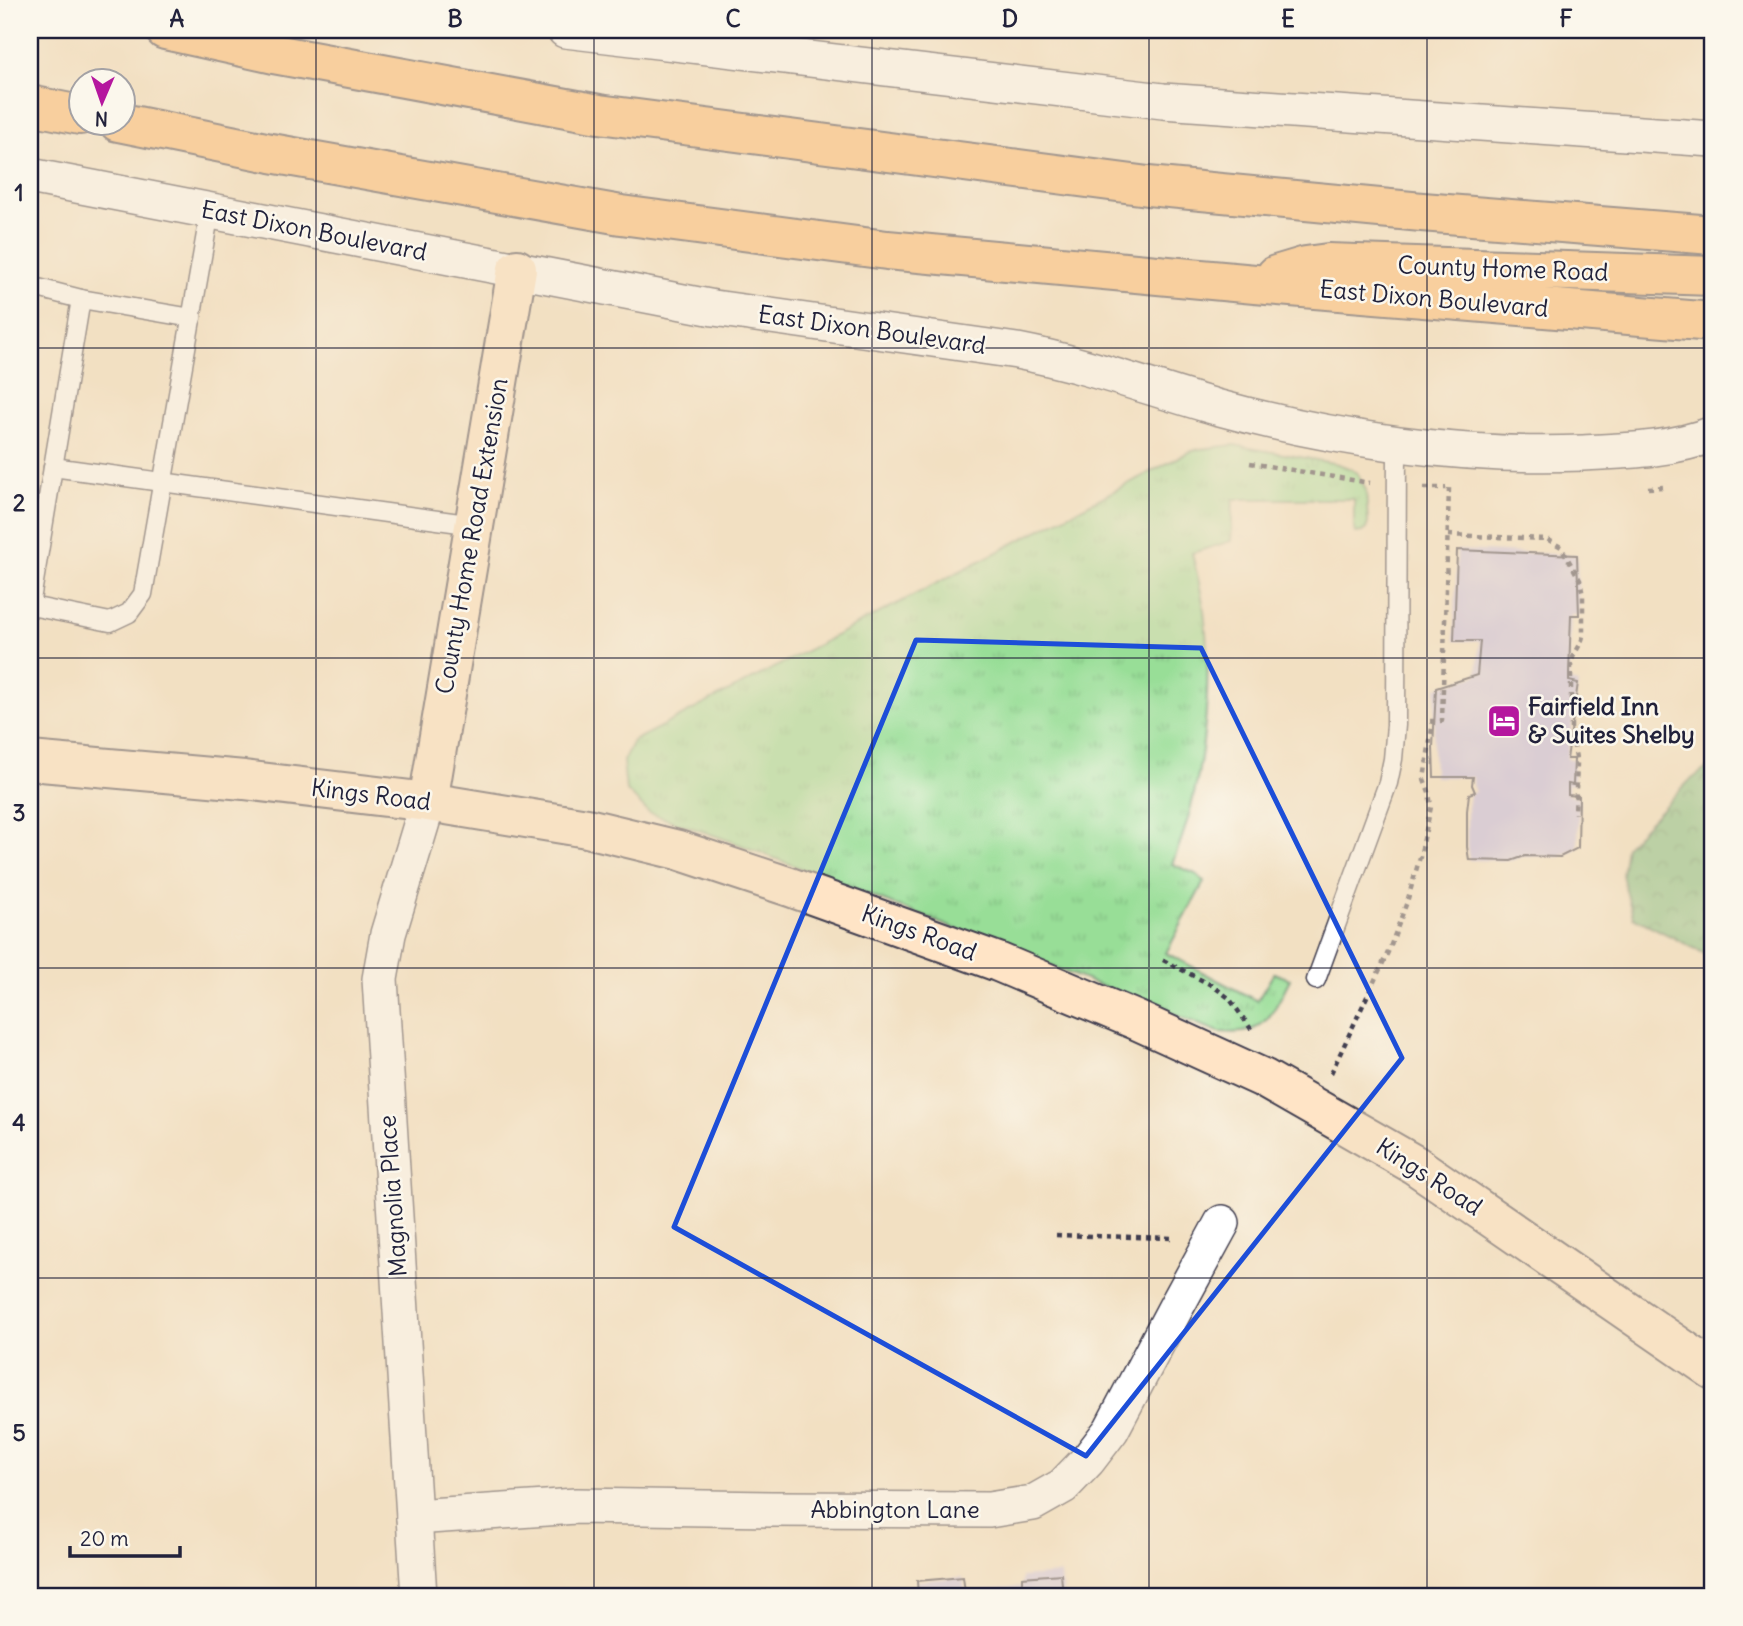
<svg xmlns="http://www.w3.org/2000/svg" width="1743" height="1626" viewBox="0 0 1743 1626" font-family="Delius,sans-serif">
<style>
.grass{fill:url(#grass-tufts);stroke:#5d8069;stroke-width:2}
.forest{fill:url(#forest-crowns);stroke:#4e705e;stroke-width:2}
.building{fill:#bdb6e6}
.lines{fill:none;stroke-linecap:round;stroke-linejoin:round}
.lane-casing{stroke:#413e4f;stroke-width:21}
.street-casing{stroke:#413e4f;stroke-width:38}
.secondary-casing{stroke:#413e4f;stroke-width:42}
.highway-casing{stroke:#413e4f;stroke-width:42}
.path{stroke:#413e4f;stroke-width:4.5;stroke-dasharray:5 5;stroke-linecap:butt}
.lane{stroke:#fff;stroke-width:18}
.street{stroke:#fff;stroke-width:35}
.secondary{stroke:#ffe4c6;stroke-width:38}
.highway{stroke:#febb71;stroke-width:38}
.marked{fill:none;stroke:#1d4ed8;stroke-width:5;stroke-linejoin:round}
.grid{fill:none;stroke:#22223b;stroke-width:2;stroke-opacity:0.55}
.labels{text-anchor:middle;stroke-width:5;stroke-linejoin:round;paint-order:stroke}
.street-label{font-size:24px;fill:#22223b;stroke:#fbf7ec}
.poi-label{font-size:24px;font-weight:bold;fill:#22223b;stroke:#fbf7ec;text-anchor:start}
.neatline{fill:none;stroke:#22223b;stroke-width:2.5}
.grid-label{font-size:23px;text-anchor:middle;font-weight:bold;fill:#22223b}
</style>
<defs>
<pattern id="grass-tufts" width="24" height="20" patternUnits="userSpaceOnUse" patternTransform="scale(1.75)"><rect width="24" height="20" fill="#98de97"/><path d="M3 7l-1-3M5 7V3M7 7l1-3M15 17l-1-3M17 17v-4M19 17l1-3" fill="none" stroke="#83be83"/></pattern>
<pattern id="forest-crowns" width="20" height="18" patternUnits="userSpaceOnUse" patternTransform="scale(1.75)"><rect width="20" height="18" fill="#7abd80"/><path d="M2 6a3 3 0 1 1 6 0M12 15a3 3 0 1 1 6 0" fill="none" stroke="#64996a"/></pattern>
</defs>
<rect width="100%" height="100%" fill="#fbf7ec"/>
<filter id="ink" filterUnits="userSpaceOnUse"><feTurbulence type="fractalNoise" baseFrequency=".0143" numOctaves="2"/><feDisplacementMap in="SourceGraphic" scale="14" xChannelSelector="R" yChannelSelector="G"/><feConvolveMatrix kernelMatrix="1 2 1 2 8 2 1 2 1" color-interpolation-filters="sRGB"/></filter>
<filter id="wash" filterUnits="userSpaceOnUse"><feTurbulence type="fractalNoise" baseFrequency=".00686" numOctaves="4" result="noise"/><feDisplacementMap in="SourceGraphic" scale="28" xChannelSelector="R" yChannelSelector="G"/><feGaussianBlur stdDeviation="1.57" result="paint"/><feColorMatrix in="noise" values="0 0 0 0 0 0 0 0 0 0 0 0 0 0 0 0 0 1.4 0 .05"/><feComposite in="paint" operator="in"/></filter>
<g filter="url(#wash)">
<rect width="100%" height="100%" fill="#f2e0c2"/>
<g class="grass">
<polygon points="565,30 805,30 802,58"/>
<path d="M1234,445L1338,464L1351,469L1358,474L1366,490L1368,523L1366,529L1362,532L1355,533L1354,528V499H1233L1231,541L1192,553C1196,572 1202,591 1204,611C1212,676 1206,754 1188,818C1184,833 1178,849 1172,864L1198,875L1204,882L1166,953L1257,1001L1274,973L1290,979C1278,1001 1270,1029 1242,1032C1235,1033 1226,1032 1219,1032L733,842L649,813L626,790L623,761L633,741L1189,452L1200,449Z"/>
</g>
<polygon class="forest" points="1713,766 1713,958 1633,917 1622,875 1626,846 1689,781 1704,770"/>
<g id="blocks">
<g class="building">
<polygon points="1457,550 1577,555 1579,615 1571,615 1569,673 1569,681 1578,683 1567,759 1574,759 1573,785 1568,784 1568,795 1579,796 1578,848 1560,857 1525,856 1511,861 1469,860 1467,847 1467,811 1469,794 1475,792 1472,785 1473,777 1434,777 1433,748 1436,688 1477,675 1480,641 1454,641"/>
<polygon points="1710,643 1713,644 1713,667 1709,667"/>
<polygon points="1061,1574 1063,1596 918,1596 917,1581 963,1577 965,1592 1022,1587 1022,1577"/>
</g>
</g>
</g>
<g filter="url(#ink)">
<use href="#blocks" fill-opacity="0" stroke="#413e4f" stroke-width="2"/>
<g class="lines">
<g class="lane-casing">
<g id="lane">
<polyline points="30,286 81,299 192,318"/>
<polyline points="53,467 474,525"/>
<polyline points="30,606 81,299"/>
<polyline points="31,606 110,622 129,613 143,594 210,211"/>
<polyline points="1316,980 1388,783 1393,759 1396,725 1397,443"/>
</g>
</g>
<g class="street-casing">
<g id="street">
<polyline points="565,30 1163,101 1713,139"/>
<path d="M30,176L714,308L1017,351C1085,364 1150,388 1216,407C1332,439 1463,458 1583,453C1626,451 1672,450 1713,434"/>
<polyline points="414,1517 576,1506 772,1509 989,1510 1033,1503 1063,1486 1088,1460 1111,1430 1175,1309 1222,1223"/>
<polyline points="419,1596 380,979 388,934 428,802"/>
</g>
</g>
<g class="secondary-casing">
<g id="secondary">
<polyline points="30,761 244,780 428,802 587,828 678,850 790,887 998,962 1136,1020 1263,1078 1415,1165 1713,1370"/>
<polyline points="428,802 517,269"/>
</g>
</g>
<g class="highway-casing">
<g id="highway">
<polyline points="165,30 274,54 599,114 1148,186 1422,212 1713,235"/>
<polyline points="30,105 80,115"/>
<polyline points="118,122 271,153 621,215 887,250 1255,284 1713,322"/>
<polyline points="1276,275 1306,266 1328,263 1713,276"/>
</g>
</g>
<g class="path">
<polyline points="1250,463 1370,483"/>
<polyline points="1424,488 1446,488"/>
<polyline points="1648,488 1664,487"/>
<path d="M1448,535L1547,539L1561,547L1580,580L1583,596V636C1581,647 1571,655 1571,667V732L1577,763L1575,814"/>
<polyline points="1430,721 1442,721 1449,488"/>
<polyline points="1163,960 1213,986 1229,998 1251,1029"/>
<polyline points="1331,1073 1389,950 1407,902 1420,857 1431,807 1429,792 1424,779 1433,721"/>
<polyline points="1056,1235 1174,1238"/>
</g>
<use href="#lane" class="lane"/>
<use href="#street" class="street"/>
<use href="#secondary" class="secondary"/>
<use href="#highway" class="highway"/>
</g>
</g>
<path d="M0 0H1743V1626H0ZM916,640L1201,648L1402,1058L1086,1456L674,1227Z" fill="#f2e0c2" fill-opacity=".55" fill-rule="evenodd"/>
<path class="marked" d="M916,640L1201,648L1402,1058L1086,1456L674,1227Z"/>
<path class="grid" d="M316,30V1596M594,30V1596M872,30V1596M1149,30V1596M1427,30V1596M30,348H1713M30,658H1713M30,968H1713M30,1278H1713"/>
<defs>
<g id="hotel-square" transform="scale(1.75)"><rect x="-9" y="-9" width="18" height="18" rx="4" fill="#b5179e" stroke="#fbf7ec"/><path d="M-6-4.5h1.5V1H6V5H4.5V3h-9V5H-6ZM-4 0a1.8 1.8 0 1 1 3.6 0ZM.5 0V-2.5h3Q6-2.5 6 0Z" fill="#fff"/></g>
</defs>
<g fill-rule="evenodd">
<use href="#hotel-square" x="1504" y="721"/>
</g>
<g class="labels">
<g class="street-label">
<text transform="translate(314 231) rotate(11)" y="8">East Dixon Boulevard</text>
<text transform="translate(1503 269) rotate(2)" y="8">County Home Road</text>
<text transform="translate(1434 299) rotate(5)" y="8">East Dixon Boulevard</text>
<text transform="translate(872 330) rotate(8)" y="8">East Dixon Boulevard</text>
<text transform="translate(472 536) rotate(-80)" y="8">County Home Road Extension</text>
<text transform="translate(371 795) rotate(7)" y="8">Kings Road</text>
<text transform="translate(919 933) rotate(20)" y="8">Kings Road</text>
<text transform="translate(1429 1177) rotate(33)" y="8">Kings Road</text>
<text transform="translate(393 1196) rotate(-94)" y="8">Magnolia Place</text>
<text x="895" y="1518">Abbington Lane</text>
</g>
<g class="poi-label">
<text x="1528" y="715">Fairfield Inn<tspan x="1528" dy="28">&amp; Suites Shelby</tspan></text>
</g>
</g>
<rect width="1743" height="1626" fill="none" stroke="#fbf7ec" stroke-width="77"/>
<g transform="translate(102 102) rotate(182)"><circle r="33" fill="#fbf7ec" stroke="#a4a2a5" stroke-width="2"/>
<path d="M0-5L12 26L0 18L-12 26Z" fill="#b5179e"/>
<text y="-10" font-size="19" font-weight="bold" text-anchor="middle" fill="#22223b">N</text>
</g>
<path d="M70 1546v10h110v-10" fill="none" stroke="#22223b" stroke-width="3.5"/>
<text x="80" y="1546" font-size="21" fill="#22223b" stroke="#fbf7ec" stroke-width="5" paint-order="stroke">20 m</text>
<rect x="38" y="38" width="1666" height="1550" class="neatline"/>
<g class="grid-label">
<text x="177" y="27">A</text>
<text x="455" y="27">B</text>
<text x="733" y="27">C</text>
<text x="1010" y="27">D</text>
<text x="1288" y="27">E</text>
<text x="1566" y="27">F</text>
<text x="19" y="201">1</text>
<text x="19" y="511">2</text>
<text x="19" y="821">3</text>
<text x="19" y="1131">4</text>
<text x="19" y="1441">5</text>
</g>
</svg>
